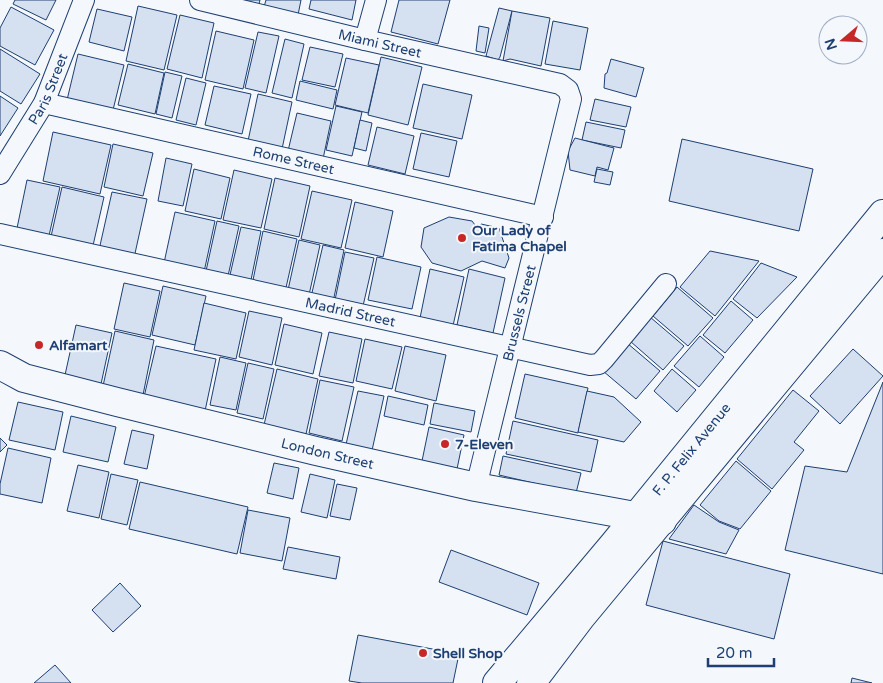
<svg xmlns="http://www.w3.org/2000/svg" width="883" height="683" viewBox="0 0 883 683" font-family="'Varela Round',sans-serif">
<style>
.building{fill:#d5e0f0;stroke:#1d3f73}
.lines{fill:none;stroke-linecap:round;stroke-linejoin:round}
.street-casing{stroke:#1d3f73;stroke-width:22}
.secondary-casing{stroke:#1d3f73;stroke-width:30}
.street{stroke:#f4f7fb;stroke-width:20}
.secondary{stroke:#f4f7fb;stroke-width:28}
.poi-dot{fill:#c62828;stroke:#f4f7fb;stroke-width:2}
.labels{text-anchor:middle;stroke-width:4;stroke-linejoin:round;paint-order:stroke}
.street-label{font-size:14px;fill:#1d3f73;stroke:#f4f7fb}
.poi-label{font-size:14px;font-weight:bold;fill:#1d3f73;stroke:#f4f7fb;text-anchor:start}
</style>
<rect width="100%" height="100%" fill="#f4f7fb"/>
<g class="building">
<polygon points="15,0 56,0 46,20 13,4"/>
<polygon points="241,0 260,0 259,4"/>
<polygon points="266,0 301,0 298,15 264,7"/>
<polygon points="311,0 356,0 352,20 309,9"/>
<polygon points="399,0 450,0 438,44 391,32"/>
<polygon points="138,6 177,15 164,70 126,61"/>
<polygon points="11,7 54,30 35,65 0,46 0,28"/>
<polygon points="499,8 512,11 500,57 498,60 486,56"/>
<polygon points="97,9 132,17 124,51 89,42"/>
<polygon points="512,11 550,18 541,66 510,59 503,61"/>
<polygon points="180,15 214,23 202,78 167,69"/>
<polygon points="553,21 588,28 580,70 545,64"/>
<polygon points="479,26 489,28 485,53 476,51"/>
<polygon points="216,31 254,40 243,89 205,80"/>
<polygon points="258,32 279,36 266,93 245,88"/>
<polygon points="285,39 304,44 292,98 272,93"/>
<polygon points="310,47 343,54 335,87 302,80"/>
<polygon points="0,49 40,74 21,104 0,91"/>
<polygon points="78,54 124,65 113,110 67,100"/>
<polygon points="381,57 422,67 408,125 368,115"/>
<polygon points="346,58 379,65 368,113 335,105"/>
<polygon points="611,59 644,68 636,97 604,88 605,74 607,73"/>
<polygon points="128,64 164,73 155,114 118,105"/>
<polygon points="165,72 182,76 172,118 156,114"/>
<polygon points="186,78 206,83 196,125 176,120"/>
<polygon points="300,81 337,90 333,109 296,100"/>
<polygon points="423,84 472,95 462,139 413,128"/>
<polygon points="214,86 251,94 242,134 205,125"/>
<polygon points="258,94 292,102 282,149 248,141"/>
<polygon points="0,96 18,108 0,136"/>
<polygon points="595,99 631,107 626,127 590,120"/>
<polygon points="336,106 362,112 352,156 326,150"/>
<polygon points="297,113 331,121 323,159 288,151"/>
<polygon points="360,120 372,123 366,151 354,148"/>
<polygon points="586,122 625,130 621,148 582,140"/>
<polygon points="377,127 414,136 405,174 368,165"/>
<polygon points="53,132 111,145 100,194 43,181"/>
<polygon points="421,133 457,141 449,177 413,169"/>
<polygon points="575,138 614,148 608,170 597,167 595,176 570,170 568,151"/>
<polygon points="682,139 813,169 799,231 669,201"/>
<polygon points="113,144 153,153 143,196 104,187"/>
<polygon points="166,158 192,164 183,206 158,201"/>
<polygon points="194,169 230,178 221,219 185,211"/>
<polygon points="597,169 613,172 610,185 594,182"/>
<polygon points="234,170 272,179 261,228 223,220"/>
<polygon points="275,178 310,186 299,237 264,229"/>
<polygon points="27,180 60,187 48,240 16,233"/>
<polygon points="62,187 104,197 92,250 50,241"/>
<polygon points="312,191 352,200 341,248 301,239"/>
<polygon points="112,192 147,199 134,258 99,250"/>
<polygon points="355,202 393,211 383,257 345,248"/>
<polygon points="175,212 215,221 204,272 164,263"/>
<polygon points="449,217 472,221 478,229 481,224 499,228 509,258 505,268 482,261 461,271 432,263 421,247 424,228"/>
<polygon points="217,221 239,226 228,276 206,271"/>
<polygon points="241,227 261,231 251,280 230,275"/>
<polygon points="263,231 297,239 285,292 252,285"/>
<polygon points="299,240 320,245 309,295 288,290"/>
<polygon points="323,245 344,250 333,302 311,297"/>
<polygon points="710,251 759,261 715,316 680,287"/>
<polygon points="345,252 374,258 363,306 335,300"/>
<polygon points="377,257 421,267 412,309 368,300"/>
<polygon points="761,263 797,277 757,318 733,299"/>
<polygon points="430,269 464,277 452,330 419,323"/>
<polygon points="469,269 505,278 493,333 457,325"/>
<polygon points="124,283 160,291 150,337 114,329"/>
<polygon points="163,286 206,296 195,345 152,335"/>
<polygon points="677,287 713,318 688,346 653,316"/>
<polygon points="731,301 753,320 725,353 703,335"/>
<polygon points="204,303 246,313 236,359 194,350"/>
<polygon points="249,311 282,318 272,365 239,357"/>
<polygon points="650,317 684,346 663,370 630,341"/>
<polygon points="284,324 322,333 313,374 275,365"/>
<polygon points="76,325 112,333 101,384 65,375"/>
<polygon points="115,331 154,340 143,395 103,386"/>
<polygon points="329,332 362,339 353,383 319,376"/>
<polygon points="700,336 724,357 699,387 674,366"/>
<polygon points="365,339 402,347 392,389 356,381"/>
<polygon points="627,343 660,371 636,399 603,371"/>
<polygon points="156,346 216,359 205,411 144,397"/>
<polygon points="405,346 446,355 436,401 395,391"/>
<polygon points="853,349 883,376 840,424 810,396"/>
<polygon points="220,357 246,363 236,410 210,405"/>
<polygon points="248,363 274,369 263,419 237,413"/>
<polygon points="277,369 318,379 306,434 264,425"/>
<polygon points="672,369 696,390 677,412 654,391"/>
<polygon points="525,374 588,388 578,433 515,418"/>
<polygon points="320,380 354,387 342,441 309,433"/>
<polygon points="883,382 883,574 785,550 805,466 847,472"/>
<polygon points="793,390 819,411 794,442 804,450 772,489 737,459"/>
<polygon points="358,391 384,396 371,455 345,449"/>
<polygon points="587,391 614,397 641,422 624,442 578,432"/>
<polygon points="388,396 428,405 424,425 384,416"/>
<polygon points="18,402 63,412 55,450 9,440"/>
<polygon points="434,403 475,411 471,432 430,424"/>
<polygon points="71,416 116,427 108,462 63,452"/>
<polygon points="513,421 598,440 591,472 506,454"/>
<polygon points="429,427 464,435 457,469 422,461"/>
<polygon points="132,430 154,435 147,469 124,464"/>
<polygon points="0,438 7,445 0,452"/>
<polygon points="8,448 51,458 42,503 0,494 0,484"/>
<polygon points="503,456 581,473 576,493 499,475"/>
<polygon points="736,461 771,491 740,529 719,521 700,505"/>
<polygon points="274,463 299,468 293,499 267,493"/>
<polygon points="78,465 109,472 99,518 67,511"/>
<polygon points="111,474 138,480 127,525 101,519"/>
<polygon points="310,474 335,480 327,518 301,512"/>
<polygon points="140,482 248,507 237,554 129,529"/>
<polygon points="337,484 357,488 350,520 330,516"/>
<polygon points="694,505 719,522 739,530 726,554 669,539"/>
<polygon points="248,510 290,518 282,561 240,553"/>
<polygon points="663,541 790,574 774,639 646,605"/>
<polygon points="288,547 340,557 336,579 283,569"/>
<polygon points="451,550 539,583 527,615 439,582"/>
<polygon points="120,583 141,606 113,632 92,610"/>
<polygon points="358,635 459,654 453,683 362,683 349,681"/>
<polygon points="55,665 71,683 34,683"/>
<polygon points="852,678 872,683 851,683"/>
</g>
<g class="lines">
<g class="street-casing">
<g id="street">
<path id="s1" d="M200,0L365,40L560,84L568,90L571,99L476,487"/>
<polyline points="365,40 376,0"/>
<path id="s2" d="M44,103L543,217"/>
<path id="s3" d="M0,174L44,103L84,0"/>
<path id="s4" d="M0,234L590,365L599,364L604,359L666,284"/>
</g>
</g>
<g class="secondary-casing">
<g id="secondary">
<path id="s5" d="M0,365L24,378L117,402L316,451L476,487L662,521"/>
<path id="s6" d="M497,683L614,544L883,214"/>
<polyline points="531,683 581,617 883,253"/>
</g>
</g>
<use href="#street" class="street"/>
<use href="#secondary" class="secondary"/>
</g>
<g class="poi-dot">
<circle cx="462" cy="238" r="5"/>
<circle cx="39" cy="345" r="5"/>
<circle cx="445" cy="444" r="5"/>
<circle cx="423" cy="653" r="5"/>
</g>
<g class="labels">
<g class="street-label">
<text dy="5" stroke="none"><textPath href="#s1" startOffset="185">Miami Street</textPath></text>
<text dy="5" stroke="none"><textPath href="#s3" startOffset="98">Paris Street</textPath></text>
<text dy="5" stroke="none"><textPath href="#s2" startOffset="256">Rome Street</textPath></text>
<text dy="5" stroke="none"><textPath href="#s4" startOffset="359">Madrid Street</textPath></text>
<text transform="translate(519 313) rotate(-76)" y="5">Brussels Street</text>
<text dy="5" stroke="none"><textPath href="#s6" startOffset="304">F. P. Felix Avenue</textPath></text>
<text dy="5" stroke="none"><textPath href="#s5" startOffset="340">London Street</textPath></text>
</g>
<g class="poi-label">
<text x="472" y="235">Our Lady of<tspan x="472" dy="16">Fatima Chapel</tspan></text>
<text x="49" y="350">Alfamart</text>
<text x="455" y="449">7-Eleven</text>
<text x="433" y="658">Shell Shop</text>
</g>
</g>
<g transform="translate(843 40) rotate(251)"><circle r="24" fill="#f4f7fb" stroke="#9eadc5"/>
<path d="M0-4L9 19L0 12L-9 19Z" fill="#c62828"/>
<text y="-8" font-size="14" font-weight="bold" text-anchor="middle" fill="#1d3f73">N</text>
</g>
<path d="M708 658v8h66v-8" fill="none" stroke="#1d3f73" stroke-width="2.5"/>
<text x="716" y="658" font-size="15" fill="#1d3f73" stroke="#f4f7fb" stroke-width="4" paint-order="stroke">20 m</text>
</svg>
